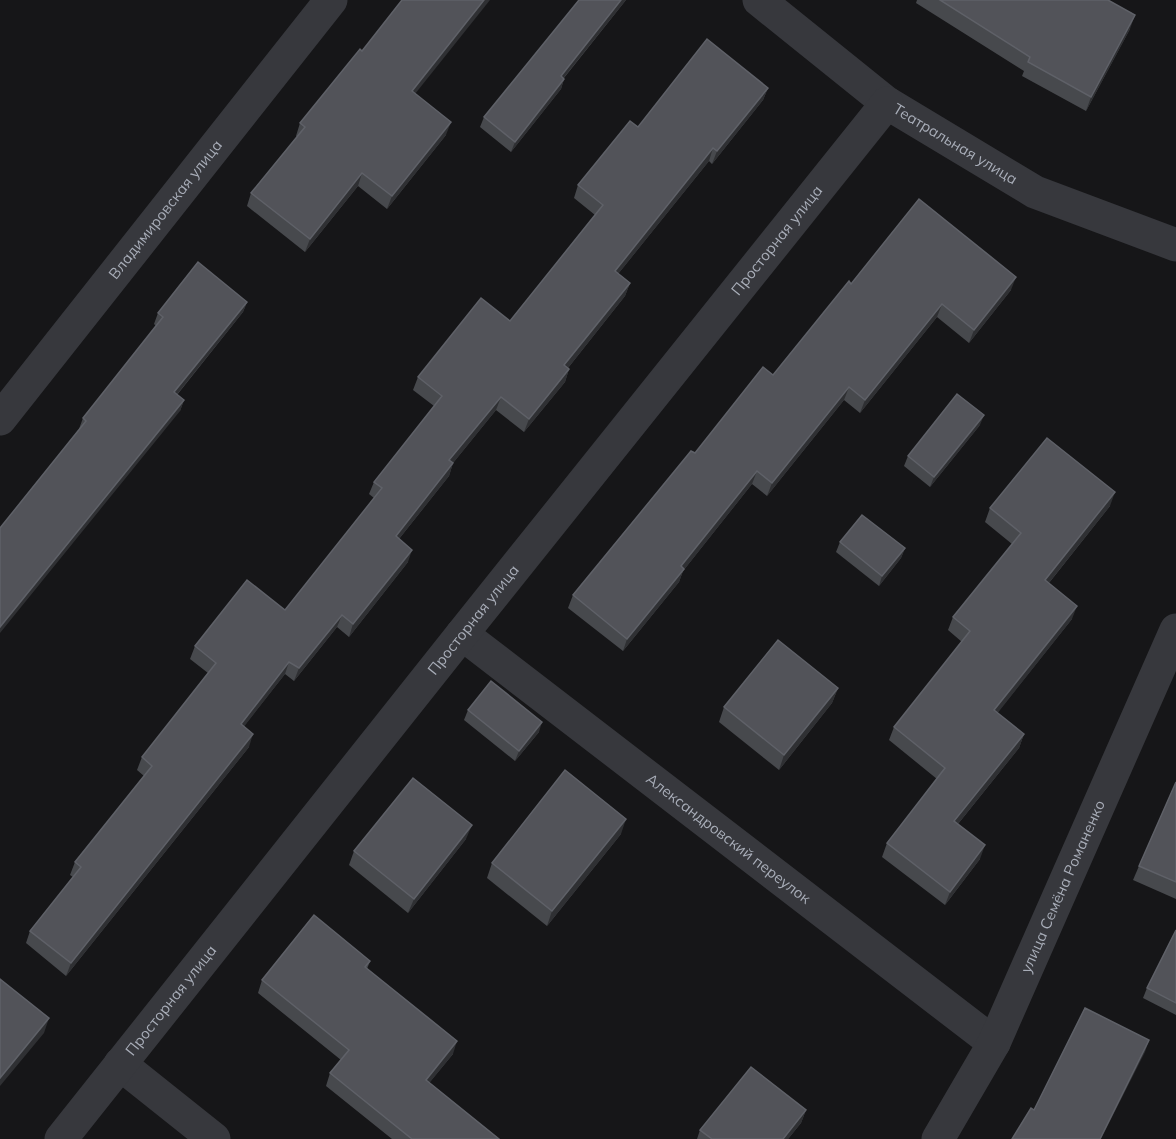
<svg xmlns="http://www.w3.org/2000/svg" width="1176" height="1139" viewBox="0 0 1176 1139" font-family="Mulish,sans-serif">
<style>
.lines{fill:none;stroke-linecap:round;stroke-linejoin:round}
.minor{stroke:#37383d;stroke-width:33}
.wall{fill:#47494d}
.shaded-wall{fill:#2f3033}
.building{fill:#525359;stroke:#5f6168;stroke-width:1.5}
.labels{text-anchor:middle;stroke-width:5;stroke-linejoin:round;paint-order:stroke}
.street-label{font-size:15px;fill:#a8adb8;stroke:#111113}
</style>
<rect width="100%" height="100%" fill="#161618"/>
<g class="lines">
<g class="minor">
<path id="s1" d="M759,0L887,103L1035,192L1176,245"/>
<path id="s2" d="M0,419L331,0"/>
<path id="s3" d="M462,634L994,1043"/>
<polyline points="120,1064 214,1139"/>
<path id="s4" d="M61,1139L462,634L887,103"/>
<path id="s5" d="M938,1139L994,1043L1176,630"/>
</g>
</g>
<g class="wall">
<polygon points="579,0 626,0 564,78 564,79 561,89 511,152 480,127 484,117"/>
<polygon points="917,0 1108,0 1130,29 1086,111 1022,76 1024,71 916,3"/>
<polygon points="362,51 415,93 446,135 387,209 358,186 305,252 247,206 251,193 297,137 296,136 300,123"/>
<polygon points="768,88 763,100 712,164 709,161 618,274 630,283 625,296 568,368 569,369 565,382 524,432 496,410 453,463 449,476 399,539 408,562 349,637 337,627 294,681 285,674 244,726 249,747 66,976 26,943 30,931 73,877 70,875 75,862 144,776 137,770 142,757 208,673 190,659 195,646 285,610 374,498 369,494 374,482 434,406 413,390 418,377 510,321 595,215 574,198 578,185 638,127"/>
<polygon points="851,284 1011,290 969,343 937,317 860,413 844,400 767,496 752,484 683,571 679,582 623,651 568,608 573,595 695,453 773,375"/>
<polygon points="247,302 243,312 177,395 184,400 180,411 79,429 83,418 156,326 154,324 158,313"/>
<polygon points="980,425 930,487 904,466 908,456"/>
<polygon points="1110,506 1049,583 1072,619 997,713 1024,734 1019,748 958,824 980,859 945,905 882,857 887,843 937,779 889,740 894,727 962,642 948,630 953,617 1012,544 985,522 990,508"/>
<polygon points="840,542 905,548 901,558 879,586 836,552"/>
<polygon points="838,688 832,703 779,770 719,722 724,707"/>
<polygon points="468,710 539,732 515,761 464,720"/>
<polygon points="1176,782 1176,899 1133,880 1139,866"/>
<polygon points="621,834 547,926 487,878 492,863"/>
<polygon points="466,839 408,913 349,865 354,851"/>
<polygon points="1176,930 1176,1015 1143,998 1147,988"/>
<polygon points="370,961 367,969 453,1054 429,1083 499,1139 392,1139 326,1086 330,1073 341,1060 258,993 262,980"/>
<polygon points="806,1110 801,1123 788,1139 697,1139 700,1130"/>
</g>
<g class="shaded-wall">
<polygon points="484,0 490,0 407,104 412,91"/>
<polygon points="621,0 626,0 557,86 561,76"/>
<polygon points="1135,15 1130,29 1086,111 1091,97"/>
<polygon points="564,79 561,89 511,152 515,142"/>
<polygon points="768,88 763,100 712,164 717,151"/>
<polygon points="451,122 446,135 387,209 392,196"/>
<polygon points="713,148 709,161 610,284 615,271"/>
<polygon points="362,173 358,186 305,252 310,239"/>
<polygon points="1016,277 1011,290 969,343 974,330"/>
<polygon points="630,283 625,296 560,378 564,365"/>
<polygon points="247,302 243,312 170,403 174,392"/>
<polygon points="942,304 937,317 860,413 865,400"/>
<polygon points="569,369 565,382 524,432 529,419"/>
<polygon points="849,387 844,400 767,496 772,483"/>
<polygon points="501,397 496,410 445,473 449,460"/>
<polygon points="184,400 180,411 0,633 0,627"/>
<polygon points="984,415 980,425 930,487 934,477"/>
<polygon points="453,463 449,476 391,549 396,536"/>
<polygon points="757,471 752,484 683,571 679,582 623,651 627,639 681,566"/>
<polygon points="1115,492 1110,506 1040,594 1045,580"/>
<polygon points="905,548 901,558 879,586 882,576"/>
<polygon points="412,550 408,562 349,637 353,624"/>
<polygon points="1077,606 1072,619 989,724 994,710"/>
<polygon points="342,615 337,627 294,681 299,668"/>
<polygon points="289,662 285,674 236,737 241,724"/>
<polygon points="838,688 832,703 779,770 784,755"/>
<polygon points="542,722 539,732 515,761 519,751"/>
<polygon points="253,734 249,747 66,976 71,963"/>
<polygon points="1024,734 1019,748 949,835 954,821"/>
<polygon points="626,819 621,834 547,926 552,911"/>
<polygon points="472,825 466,839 408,913 414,899"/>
<polygon points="985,845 980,859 945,905 950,892"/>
<polygon points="49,1018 44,1033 0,1086 0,1078"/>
<polygon points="1149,1040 1145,1052 1101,1139 1100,1139"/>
<polygon points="457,1041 453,1054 421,1093 426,1080"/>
<polygon points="806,1110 801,1123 788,1139 783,1139"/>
</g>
<g class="building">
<polygon points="402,0 484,0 412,91 451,122 392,196 362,173 310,239 251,193 305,127 300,123 360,49 362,51"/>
<polygon points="579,0 621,0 561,76 564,79 515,142 484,117"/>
<polygon points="940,0 1108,0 1135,15 1091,97 1028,62 1030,57"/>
<polygon points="707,39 768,88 717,151 713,148 615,271 630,283 564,365 569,369 529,419 501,397 449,460 453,463 396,536 412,550 353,624 342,615 299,668 289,662 241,724 253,734 71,963 30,931 81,867 75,862 152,766 142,757 216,663 195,646 247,580 285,610 382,488 374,482 442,396 418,377 481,298 510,321 603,205 578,185 630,121 638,127"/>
<polygon points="919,199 1016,277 974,330 942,304 865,400 849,387 772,483 757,471 681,566 684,569 627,639 573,595 691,451 695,453 763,367 773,375 849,281 851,284"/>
<polygon points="198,262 247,302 174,392 184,400 0,627 0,528 86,421 83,418 163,317 158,313"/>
<polygon points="957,394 984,415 934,477 908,456"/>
<polygon points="1047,438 1115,492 1045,580 1077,606 994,710 1024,734 954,821 985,845 950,892 887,843 945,768 894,727 970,631 953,617 1021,533 990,508"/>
<polygon points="862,515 905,548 882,576 840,542"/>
<polygon points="778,640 838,688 784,755 724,707"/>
<polygon points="491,681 542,722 519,751 468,710"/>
<polygon points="565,770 626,819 552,911 492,863"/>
<polygon points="413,778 472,825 414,899 354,851"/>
<polygon points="1176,782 1176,882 1139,866"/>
<polygon points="314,915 370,961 365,967 457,1041 426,1080 499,1139 412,1139 330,1073 349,1050 262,980"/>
<polygon points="1176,930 1176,1003 1147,988"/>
<polygon points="0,979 49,1018 0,1078"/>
<polygon points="1085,1008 1149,1040 1100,1139 1012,1139 1031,1108 1034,1110"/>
<polygon points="751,1067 806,1110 783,1139 712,1139 700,1130"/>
</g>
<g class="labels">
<g class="street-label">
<text dy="5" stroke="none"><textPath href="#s1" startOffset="244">Театральная улица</textPath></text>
<text dy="5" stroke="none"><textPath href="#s2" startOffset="267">Владимировская улица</textPath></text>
<text dy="5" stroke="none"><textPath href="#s4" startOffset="1149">Просторная улица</textPath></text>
<text dy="5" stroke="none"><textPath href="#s4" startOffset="663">Просторная улица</textPath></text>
<text dy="5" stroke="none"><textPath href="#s3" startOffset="336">Александровский переулок</textPath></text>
<text dy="5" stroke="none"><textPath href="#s5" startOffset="282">улица Семёна Романенко</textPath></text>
<text dy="5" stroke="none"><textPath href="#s4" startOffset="177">Просторная улица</textPath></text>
</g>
</g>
</svg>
